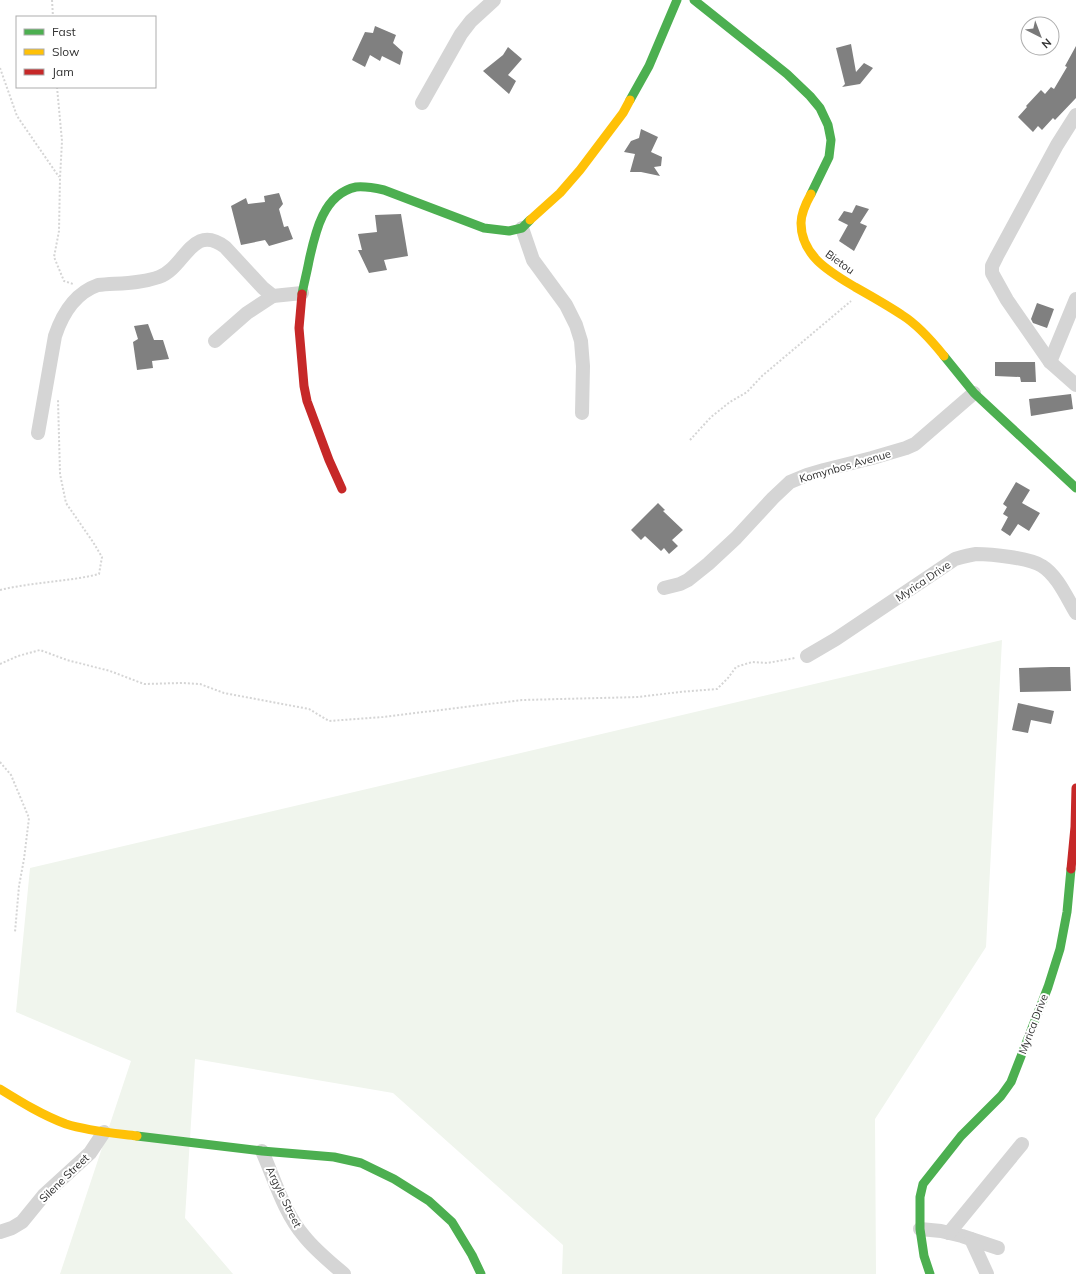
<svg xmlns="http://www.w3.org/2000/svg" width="1076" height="1274" viewBox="0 0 1076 1274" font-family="Mulish,sans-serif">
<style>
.green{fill:#f0f5ed}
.building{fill:#808080}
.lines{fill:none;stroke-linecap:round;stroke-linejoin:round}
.path{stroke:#d5d5d5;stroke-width:2;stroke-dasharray:2 2;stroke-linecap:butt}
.street{stroke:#d5d5d5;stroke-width:14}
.fast{stroke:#4caf50;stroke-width:9}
.slow{stroke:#ffc107;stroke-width:9}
.jam{stroke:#c62828;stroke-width:9}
.labels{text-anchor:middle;stroke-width:4;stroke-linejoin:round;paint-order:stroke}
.street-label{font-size:11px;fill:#313131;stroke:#fff}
</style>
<rect width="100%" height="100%" fill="#fff"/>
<polygon class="green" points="1002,640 986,947 875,1119 876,1274 562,1274 563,1245 393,1093 195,1059 185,1218 233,1274 60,1274 131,1061 16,1012 30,868"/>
<g class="building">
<polygon points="375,26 396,35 393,43 403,52 400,65 382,56 380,61 370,55 365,67 352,60 365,32 373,33"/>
<polygon points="851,44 856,72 864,63 873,68 860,84 842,87 845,84 836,48"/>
<polygon points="1076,46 1076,98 1055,120 1053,118 1042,130 1038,126 1033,132 1018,117 1027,107 1026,106 1041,90 1045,94 1051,87 1054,89 1067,67 1065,66"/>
<polygon points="508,47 522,59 508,75 516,81 509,94 483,71 503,55"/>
<polygon points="641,129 658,137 651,152 662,157 661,166 654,167 660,176 641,172 630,172 635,154 624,152 631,141 639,138"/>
<polygon points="279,193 283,204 279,209 284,227 288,226 293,239 269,246 265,240 241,245 231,206 246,198 248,204 265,202 264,196"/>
<polygon points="856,205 869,209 860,223 867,226 854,251 839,241 848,225 838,220 844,211 852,213"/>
<polygon points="401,214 408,256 384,260 387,270 369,273 358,250 362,250 358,234 377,232 375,215"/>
<polygon points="1037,303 1054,309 1047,328 1033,323 1031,319"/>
<polygon points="148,324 154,340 163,340 169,359 152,361 153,368 137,370 133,342 138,339 134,326"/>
<polygon points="995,362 1035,362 1036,382 1021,382 1020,377 995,376"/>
<polygon points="1071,394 1073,409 1031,416 1029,399"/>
<polygon points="1016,482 1030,490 1022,503 1040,513 1029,531 1018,524 1010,536 1001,530 1008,517 1003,514 1007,507 1003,504"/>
<polygon points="658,503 665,510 663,511 683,530 672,540 678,546 669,554 664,548 661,551 645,536 641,540 631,530"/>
<polygon points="1051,667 1070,667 1071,691 1020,692 1019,668"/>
<polygon points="1018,703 1054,711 1051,724 1031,720 1028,733 1012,730"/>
</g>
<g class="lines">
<g class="path">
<polyline points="52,0 53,17"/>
<polyline points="0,68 17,116 59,177"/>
<polyline points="57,87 62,141 60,178 59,231 54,257 64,281 73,284"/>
<polyline points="690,440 711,417 730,402 747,392 762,376 851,301"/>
<path d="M0,590C33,582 67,582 99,574L102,557L93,542L66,503L60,474L58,400"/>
<polyline points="0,664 18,656 40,650 67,660 110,671 144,684 182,683 200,684 224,693 309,709 329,721 383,717 522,700 639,697 679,692 717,689 728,678 736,667 752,662 767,663 795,658"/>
<polyline points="0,762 11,775 29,818 24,859 19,886 15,932"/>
</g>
<g class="street">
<polyline points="422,103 461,34 471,21 494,0"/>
<polyline points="1076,115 1057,145 997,256 992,266 992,273 1007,300 1050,362 1076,385"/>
<polyline points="522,228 533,260 566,305 576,325 581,341 583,366 582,413"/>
<polyline points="215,341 247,313 273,296"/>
<polyline points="1050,362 1076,299"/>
<path d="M38,433L55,336C62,315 75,293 98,285C118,283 139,284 159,277C185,268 192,222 225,247L263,288L273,296L302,293"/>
<polyline points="664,588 680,584 688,580 708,564 736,538 773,498 790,482 807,475 824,470 872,458 906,448 915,444 974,393"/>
<path d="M807,656L836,639L955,559C962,557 969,555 976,554C991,554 1030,558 1042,566C1057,575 1067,598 1076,613"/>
<path d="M262,1151C274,1178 284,1213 304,1236C315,1250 330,1262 344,1274"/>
<polyline points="920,1229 941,1231 962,1236 998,1248"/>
<polyline points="0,1232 12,1228 22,1222 44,1195 90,1153 104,1132"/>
<polyline points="949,1233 1022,1144"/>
<polyline points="971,1239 987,1274"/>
</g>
<g class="fast">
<polyline points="694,0 787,74 810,96 820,108 828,125 831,140 829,157 811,194"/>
<polyline points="630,100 649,66 677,0"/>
<path d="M302,294C304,283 307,272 309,261C315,233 323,194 356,187C366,186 375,188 384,190L484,228L509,231L522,228L530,220"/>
<polyline points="944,356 974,393 1076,488"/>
<polyline points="137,1136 262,1151 334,1157 361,1163 394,1179 429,1201 452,1222 472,1255 481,1274"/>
<polyline points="930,1274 924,1256 920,1229 920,1197 923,1184 961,1136 1001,1096 1011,1082 1048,987 1060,949 1067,912 1071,869"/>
</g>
<g class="slow">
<path d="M811,194C806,203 801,213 801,223C801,256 830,272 855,287C871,296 887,305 902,315C918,325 932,341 944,356"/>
<polyline points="530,220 560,193 580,170 623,113 630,100"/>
<path d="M0,1089C21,1102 42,1115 66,1124C88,1131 113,1133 137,1136"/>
</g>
<g class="jam">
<polyline points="302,294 299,328 304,386 307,401 329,460 342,489"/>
<polyline points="1071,869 1075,827 1076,788"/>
</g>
</g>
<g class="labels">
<g class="street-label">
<text transform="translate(840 262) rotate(36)" y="4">Bietou</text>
<text transform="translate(845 466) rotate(-16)" y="4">Komynbos Avenue</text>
<text transform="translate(923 581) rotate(-34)" y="4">Myrica Drive</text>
<text transform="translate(1033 1024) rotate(-69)" y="4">Myrica Drive</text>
<text transform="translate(64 1178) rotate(-44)" y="4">Silene Street</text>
<text transform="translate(284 1197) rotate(64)" y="4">Argyle Street</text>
</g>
</g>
<rect x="16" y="16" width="140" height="72" fill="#ffffff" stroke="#adadad"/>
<rect x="24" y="29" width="20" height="6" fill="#4caf50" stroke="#adadad"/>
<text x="52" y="36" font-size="12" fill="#313131">Fast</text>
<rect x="24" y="49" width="20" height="6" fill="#ffc107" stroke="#adadad"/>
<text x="52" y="56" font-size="12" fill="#313131">Slow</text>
<rect x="24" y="69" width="20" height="6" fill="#c62828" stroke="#adadad"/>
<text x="52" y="76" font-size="12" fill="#313131">Jam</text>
<g transform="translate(1040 36) rotate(138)"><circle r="19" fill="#ffffff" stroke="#adadad"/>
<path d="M0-3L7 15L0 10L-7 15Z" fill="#797979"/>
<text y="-6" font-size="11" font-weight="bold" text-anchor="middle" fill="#313131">N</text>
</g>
</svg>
